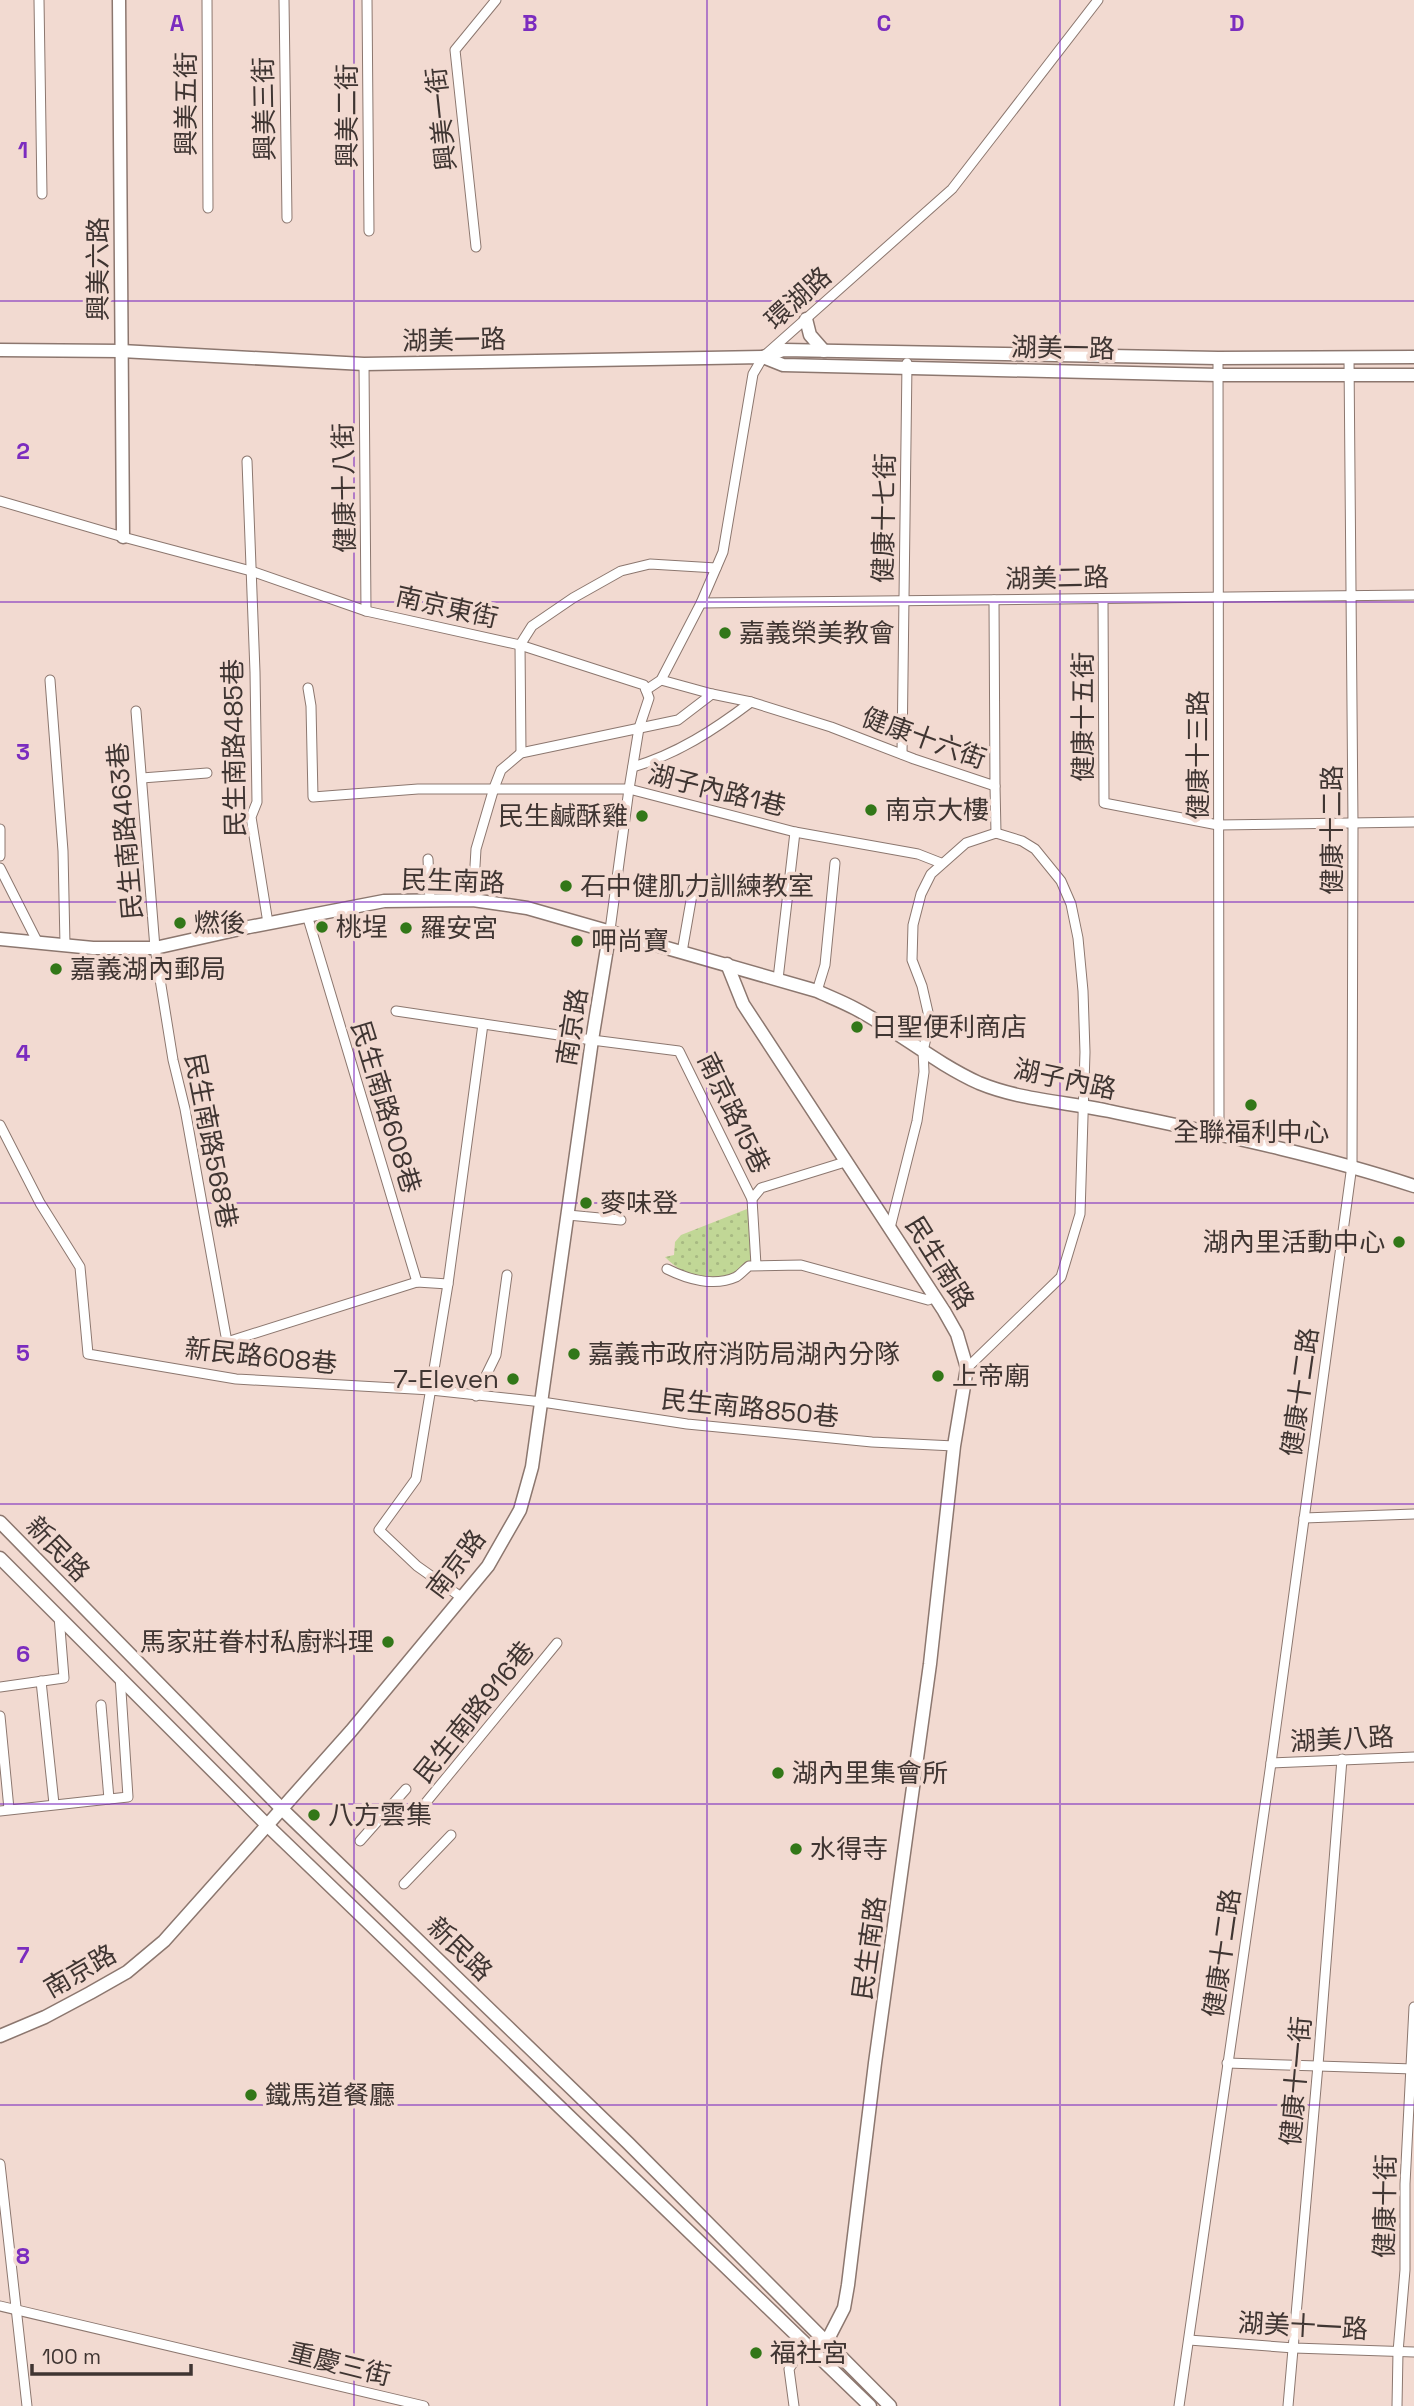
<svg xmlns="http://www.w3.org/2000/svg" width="1414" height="2406" viewBox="0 0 1414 2406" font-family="'Space Grotesk','Noto Sans TC',sans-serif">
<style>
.grass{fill:url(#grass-dots)}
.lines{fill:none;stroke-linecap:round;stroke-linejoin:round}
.street-casing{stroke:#8c776f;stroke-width:11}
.secondary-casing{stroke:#8c776f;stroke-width:15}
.street{stroke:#fff;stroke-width:9}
.secondary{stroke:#fff;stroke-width:12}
.grid{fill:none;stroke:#7b2cbf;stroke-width:2;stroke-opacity:0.55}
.poi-dot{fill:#327718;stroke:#f2dad1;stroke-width:2.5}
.labels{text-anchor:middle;stroke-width:7;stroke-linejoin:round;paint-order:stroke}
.street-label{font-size:26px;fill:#3f3532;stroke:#f2dad1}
.poi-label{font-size:26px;fill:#3f3532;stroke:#f2dad1;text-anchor:start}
.grid-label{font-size:23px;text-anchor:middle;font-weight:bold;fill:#7b2cbf;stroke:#f2dad1;stroke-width:7;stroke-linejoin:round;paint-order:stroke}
</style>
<defs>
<pattern id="grass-dots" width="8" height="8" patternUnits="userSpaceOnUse" patternTransform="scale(1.75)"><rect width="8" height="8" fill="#c1d796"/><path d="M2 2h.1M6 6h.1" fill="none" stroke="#a7b982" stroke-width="1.8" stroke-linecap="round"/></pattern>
</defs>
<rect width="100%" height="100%" fill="#f2dad1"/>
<path class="grass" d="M747,1209L751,1227V1260C746,1265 740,1273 734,1275C707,1285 684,1276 665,1257L674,1255L675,1242L681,1235Z"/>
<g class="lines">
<g class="street-casing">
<g id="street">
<polyline points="39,0 42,194"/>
<polyline points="207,0 208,208"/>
<polyline points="284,0 287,218"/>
<polyline points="367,0 369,231"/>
<polyline points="476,247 455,50 496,0"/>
<polyline points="1218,358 1219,1135"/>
<polyline points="364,364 366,611"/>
<polyline points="247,461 255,672 257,802 251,817 268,923"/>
<polyline points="0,501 123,537 251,571 366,611 520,645 644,685 649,698 639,728 629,789 610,930"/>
<polyline points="1103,599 1104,803 1218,825 1414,822"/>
<polyline points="701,603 1414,595"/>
<polyline points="50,680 63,851 65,945"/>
<polyline points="661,680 712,694 751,702 831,727 914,759 995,786 994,600"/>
<polyline points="308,688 311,706 313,797 418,789 629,789 795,832 918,854 941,863"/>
<polyline points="646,690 661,680 701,603 723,552 753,374 763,357 952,189 1098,0"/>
<polyline points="136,711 155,948 173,1060 185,1109 227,1342 417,1282 448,1284"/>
<polyline points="521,753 520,645 532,626 573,598 621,571 650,564 716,568"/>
<polyline points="902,754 907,363"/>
<path d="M633,767C677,754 714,730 751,702"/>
<polyline points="142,778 207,773"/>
<polyline points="995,786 996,833"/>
<polyline points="0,829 0,856"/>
<polyline points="428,859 430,901"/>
<polyline points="0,868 38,943"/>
<polyline points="473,900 476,849 494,788 501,770 521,753 678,720 712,694"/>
<polyline points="307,915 417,1282"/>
<polyline points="682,952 693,889"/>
<polyline points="778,979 795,832"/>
<polyline points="817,991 825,965 835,863"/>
<polyline points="396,1011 592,1040 679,1051 752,1199"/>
<polyline points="0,1125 40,1203 80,1267 88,1354 236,1379 431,1390 542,1402 687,1424 872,1442 954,1446"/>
<polyline points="568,1215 621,1220"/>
<polyline points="890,1228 917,1121 924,1072 923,1051 930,1021 922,986 912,960 913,925 921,894 931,874 966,843 996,833"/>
<polyline points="756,1265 752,1199 761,1188 845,1162"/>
<path d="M667,1269C687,1279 714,1287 736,1277C740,1275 745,1269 749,1266L801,1265L928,1300L935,1297"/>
<polyline points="967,1368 1061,1277 1080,1214 1085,1052 1083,991 1078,938 1071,904 1061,881 1035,849 1022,841 996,833"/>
<polyline points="476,1396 496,1355 507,1275"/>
<polyline points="1304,1518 1414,1514"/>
<polyline points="461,1597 417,1566 379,1530 416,1479 448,1284 483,1024"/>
<polyline points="41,1681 54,1804"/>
<polyline points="0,1687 64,1678 59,1616"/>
<polyline points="101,1705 109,1799"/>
<polyline points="0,1716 9,1809"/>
<polyline points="1271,1763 1414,1757"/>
<polyline points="423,1806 557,1643"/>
<polyline points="0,1811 128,1797 120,1676"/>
<polyline points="360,1841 406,1789"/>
<polyline points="404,1884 451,1835"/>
<polyline points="1227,2063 1414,2069"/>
<polyline points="0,2164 27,2406"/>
<polyline points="0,2306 424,2406"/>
<polyline points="1189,2340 1294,2348 1414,2352"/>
<polyline points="794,2406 789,2369 801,2350 811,2348"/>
<polyline points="1179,2406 1271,1763 1352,1165 1353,823 1349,358"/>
<polyline points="1288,2406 1318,2065 1342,1759"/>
<polyline points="1397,2406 1398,2352 1405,2270 1405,2184 1414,2007"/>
</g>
</g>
<g class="secondary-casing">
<g id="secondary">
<polyline points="119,0 123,537"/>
<polyline points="806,319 810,335 824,351"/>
<polyline points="0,350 121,351 364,364 763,357 783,365 1218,375 1414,375"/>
<polyline points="763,357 783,350 1218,358 1414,357"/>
<path d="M0,939L93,948H155L249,927L384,901L473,900L527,908L817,991C830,997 843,1002 856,1009C898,1031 935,1063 979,1083C1020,1100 1066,1102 1109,1111C1212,1133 1314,1153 1414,1186"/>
<polyline points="727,964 743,1004 944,1311 957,1334 967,1368 954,1446 930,1664 875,2063 848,2285 844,2308 826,2343 811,2348"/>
<polyline points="0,1522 283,1810 628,2143 890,2406"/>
<polyline points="0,1558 268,1826 870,2406"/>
<polyline points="0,2036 45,2017 90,1993 127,1972 164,1941 351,1731 488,1566 520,1510 532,1467 592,1040 610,930"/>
</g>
</g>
<use href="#street" class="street"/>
<use href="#secondary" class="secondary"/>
</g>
<path class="grid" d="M354,0V2406M707,0V2406M1060,0V2406M0,301H1414M0,602H1414M0,902H1414M0,1203H1414M0,1504H1414M0,1804H1414M0,2105H1414"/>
<g class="poi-dot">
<circle cx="725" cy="633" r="7"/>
<circle cx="871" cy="810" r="7"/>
<circle cx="642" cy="816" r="7"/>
<circle cx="566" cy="886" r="7"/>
<circle cx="180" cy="923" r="7"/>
<circle cx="322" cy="927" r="7"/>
<circle cx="406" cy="928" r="7"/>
<circle cx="577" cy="941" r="7"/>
<circle cx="56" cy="969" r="7"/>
<circle cx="857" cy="1027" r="7"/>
<circle cx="1251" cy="1105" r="7"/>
<circle cx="586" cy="1203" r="7"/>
<circle cx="1399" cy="1242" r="7"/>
<circle cx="574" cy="1354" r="7"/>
<circle cx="938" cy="1376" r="7"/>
<circle cx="513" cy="1379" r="7"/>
<circle cx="388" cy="1642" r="7"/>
<circle cx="778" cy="1773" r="7"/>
<circle cx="314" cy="1815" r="7"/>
<circle cx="796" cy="1849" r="7"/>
<circle cx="251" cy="2095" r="7"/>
<circle cx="756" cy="2353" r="7"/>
</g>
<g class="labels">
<g class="street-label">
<text transform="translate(186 104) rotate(-90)" y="9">興美五街</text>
<text transform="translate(264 109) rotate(-91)" y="9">興美三街</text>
<text transform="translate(347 116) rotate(-90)" y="9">興美二街</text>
<text transform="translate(441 119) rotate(-96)" y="9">興美一街</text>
<text transform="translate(98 269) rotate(-90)" y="9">興美六路</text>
<text transform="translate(798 298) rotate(-42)" y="9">環湖路</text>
<text transform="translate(454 340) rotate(-1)" y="9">湖美一路</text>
<text transform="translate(1063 348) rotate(1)" y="9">湖美一路</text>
<text transform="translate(344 488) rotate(-91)" y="9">健康十八街</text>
<text transform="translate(884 518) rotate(-89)" y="9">健康十七街</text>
<text transform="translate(1057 578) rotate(-1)" y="9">湖美二路</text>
<text transform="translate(447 607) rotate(13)" y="9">南京東街</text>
<text transform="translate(1083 717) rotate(-90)" y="9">健康十五街</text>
<text transform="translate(924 738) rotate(20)" y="9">健康十六街</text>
<text transform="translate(234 748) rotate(-91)" y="9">民生南路485巷</text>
<text transform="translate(1198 755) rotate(-90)" y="9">健康十三路</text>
<text transform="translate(717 790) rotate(14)" y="9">湖子內路1巷</text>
<text transform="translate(1332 830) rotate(-90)" y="9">健康十二路</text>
<text transform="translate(125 831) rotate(-95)" y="9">民生南路463巷</text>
<text transform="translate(453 881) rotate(2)" y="9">民生南路</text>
<text transform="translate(572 1027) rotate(-81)" y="9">南京路</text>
<text transform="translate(1065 1079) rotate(12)" y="9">湖子內路</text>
<text transform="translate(386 1107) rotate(73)" y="9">民生南路608巷</text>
<text transform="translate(734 1113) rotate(64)" y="9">南京路15巷</text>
<text transform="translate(211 1141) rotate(79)" y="9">民生南路568巷</text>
<text transform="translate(940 1263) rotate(58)" y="9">民生南路</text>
<text transform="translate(261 1356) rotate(6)" y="9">新民路608巷</text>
<text transform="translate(1300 1392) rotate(-82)" y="9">健康十二路</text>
<text transform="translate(750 1408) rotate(6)" y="9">民生南路850巷</text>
<text transform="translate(58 1549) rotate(46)" y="9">新民路</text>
<text transform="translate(456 1564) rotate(-53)" y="9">南京路</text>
<text transform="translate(474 1712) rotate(-51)" y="9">民生南路916巷</text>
<text transform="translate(1342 1739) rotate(-3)" y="9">湖美八路</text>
<text transform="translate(869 1948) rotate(-82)" y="9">民生南路</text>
<text transform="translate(460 1949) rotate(44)" y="9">新民路</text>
<text transform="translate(1222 1953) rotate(-82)" y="9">健康十二路</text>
<text transform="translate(80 1971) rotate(-30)" y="9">南京路</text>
<text transform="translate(1296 2081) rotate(-85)" y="9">健康十一街</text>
<text transform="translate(1385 2206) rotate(-89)" y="9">健康十街</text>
<text transform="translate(1303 2326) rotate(3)" y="9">湖美十一路</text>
<text transform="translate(340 2364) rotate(14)" y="9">重慶三街</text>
</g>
<g class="poi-label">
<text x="739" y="642">嘉義榮美教會</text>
<text x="885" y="819">南京大樓</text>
<text x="628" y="825" text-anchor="end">民生鹹酥雞</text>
<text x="580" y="895">石中健肌力訓練教室</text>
<text x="194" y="932">燃後</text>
<text x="336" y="936">桃埕</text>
<text x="420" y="937">羅安宮</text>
<text x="591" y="950">呷尚寶</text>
<text x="70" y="978">嘉義湖內郵局</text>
<text x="871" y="1036">日聖便利商店</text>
<text x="1251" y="1141" text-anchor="middle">全聯福利中心</text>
<text x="600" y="1212">麥味登</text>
<text x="1385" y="1251" text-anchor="end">湖內里活動中心</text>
<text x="588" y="1363">嘉義市政府消防局湖內分隊</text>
<text x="952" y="1385">上帝廟</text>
<text x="499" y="1388" text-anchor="end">7-Eleven</text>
<text x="374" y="1651" text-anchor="end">馬家莊眷村私廚料理</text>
<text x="792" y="1782">湖內里集會所</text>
<text x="328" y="1824">八方雲集</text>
<text x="810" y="1858">水得寺</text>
<text x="265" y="2104">鐵馬道餐廳</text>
<text x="770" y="2362">福社宮</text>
</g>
</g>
<g class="grid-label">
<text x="177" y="31">A</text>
<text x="530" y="31">B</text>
<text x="884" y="31">C</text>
<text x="1237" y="31">D</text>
<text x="23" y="158">1</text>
<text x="23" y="459">2</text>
<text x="23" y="760">3</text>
<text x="23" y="1061">4</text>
<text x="23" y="1361">5</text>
<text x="23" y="1662">6</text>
<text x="23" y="1963">7</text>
<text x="23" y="2264">8</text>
</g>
<path d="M32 2364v10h159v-10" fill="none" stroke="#3f3532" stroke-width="3.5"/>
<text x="42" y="2364" font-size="21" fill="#3f3532" stroke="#f2dad1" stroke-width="5" paint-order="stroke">100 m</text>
</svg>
